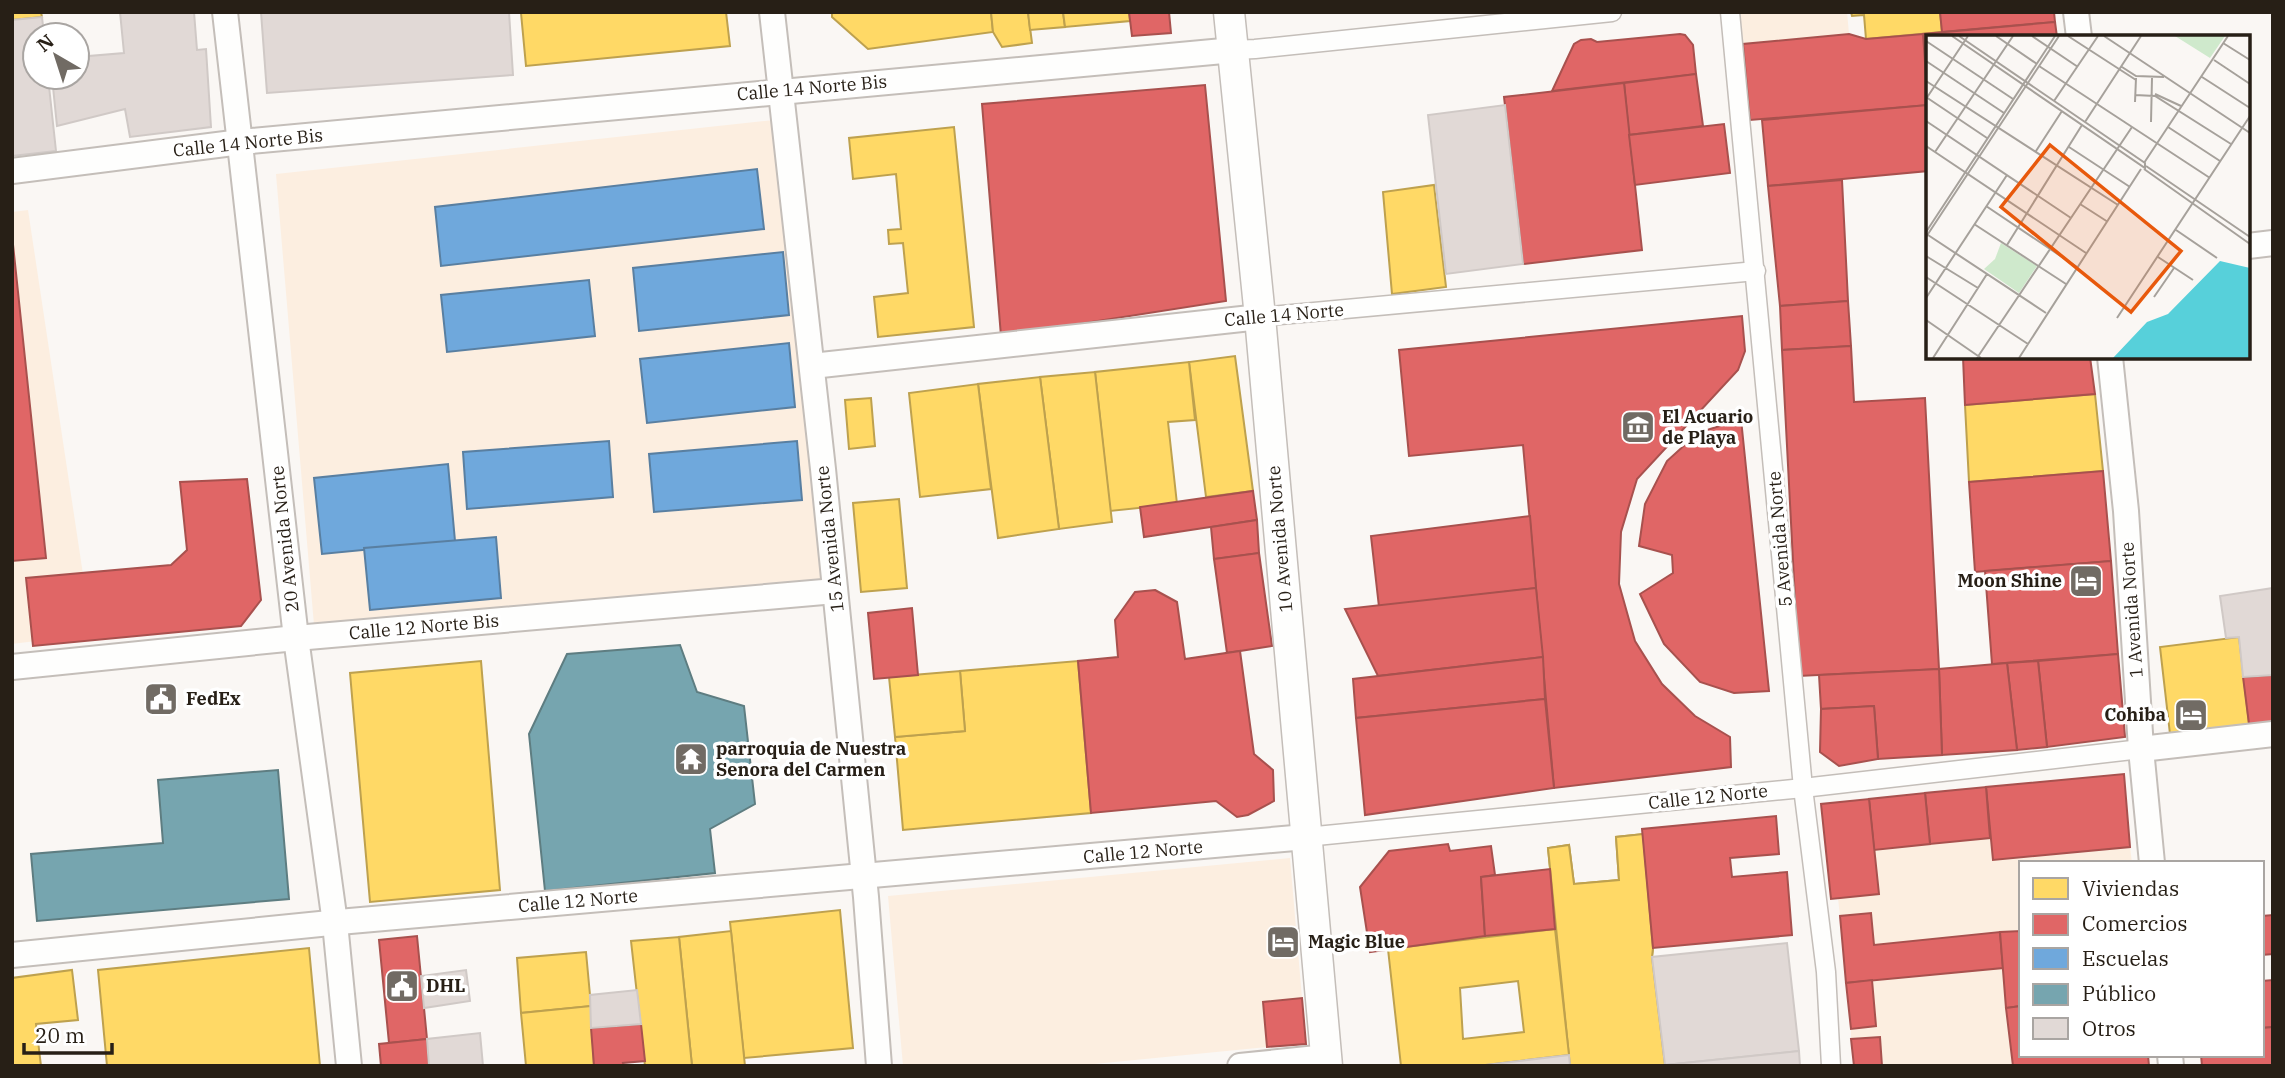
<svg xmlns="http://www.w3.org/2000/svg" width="2285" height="1078" viewBox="0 0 2285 1078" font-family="'IBM Plex Serif',serif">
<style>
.built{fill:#fceee0}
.homes{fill:#ffd966;stroke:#bea14e;stroke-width:2;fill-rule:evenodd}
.shops{fill:#e06666;stroke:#a8514e;stroke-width:2}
.schools{fill:#6fa8dc;stroke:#597fa1;stroke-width:2}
.public{fill:#76a5af;stroke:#5e7d81;stroke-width:2}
.building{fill:#e1d9d6;stroke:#d0c9c6;stroke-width:2}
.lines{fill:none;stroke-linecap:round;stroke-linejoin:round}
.pedestrian-casing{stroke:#c4beb9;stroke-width:21}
.minor-casing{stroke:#c4beb9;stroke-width:28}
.tertiary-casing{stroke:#c4beb9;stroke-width:33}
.pedestrian{stroke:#fefefd;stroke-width:18}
.minor{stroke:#fefefd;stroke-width:24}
.tertiary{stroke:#fefefd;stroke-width:30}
.labels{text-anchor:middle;stroke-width:7;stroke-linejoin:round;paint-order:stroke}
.street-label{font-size:18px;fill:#271f16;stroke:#fff}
.poi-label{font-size:18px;font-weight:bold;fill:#271f16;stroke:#fff;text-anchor:start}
.inset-road{fill:none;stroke:#a6a19b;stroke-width:2}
.view{fill:#e8590c;fill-opacity:0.15;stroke:#e8590c;stroke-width:3.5}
.inset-edge{fill:none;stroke:#271f16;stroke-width:3.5}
</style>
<rect width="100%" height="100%" fill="#faf7f4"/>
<g class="built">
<polygon points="1740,12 1847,12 1849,34 1743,44"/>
<polygon points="774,120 821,579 314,625 276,174"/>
<polygon points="28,210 92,634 12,644 12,212"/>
<polygon points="1990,838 1993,860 2130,847 2132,863 2021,863 2021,1006 2006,1008 2013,1066 1882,1066 1880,1037 1851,1039 1851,1029 1876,1026 1872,980 2003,967 1999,932 1874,945 1871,913 1840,916 1838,898 1879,894 1874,850"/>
<polygon points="1290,858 1302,998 1263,1002 1267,1047 1074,1066 903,1066 888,896"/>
</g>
<g class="homes">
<polygon points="12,12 41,12 42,17 12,20"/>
<polygon points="533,12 726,12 730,46 526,66 521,13"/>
<polygon points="832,12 991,12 993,32 868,49 832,17"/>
<polygon points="991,12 1028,12 1032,43 1002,47 993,32"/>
<polygon points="1028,12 1063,12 1065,27 1030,30"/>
<polygon points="1063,12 1129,12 1130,21 1065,27"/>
<polygon points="1851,12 1940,12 1942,32 1866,39 1864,15 1852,16"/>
<polygon points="954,127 974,327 878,337 874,297 908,293 903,243 889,244 888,230 901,229 896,174 853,179 849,138"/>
<polygon points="1434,185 1446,287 1392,294 1383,192"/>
<polygon points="1235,356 1253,491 1206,497 1189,362"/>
<polygon points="1189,362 1195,420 1168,422 1177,504 1110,511 1095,372"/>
<polygon points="1095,372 1112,522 1059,529 1040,377"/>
<polygon points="1040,377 1059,529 998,538 978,384"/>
<polygon points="978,384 991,489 920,497 909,393"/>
<polygon points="2095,394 2103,471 1969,482 1965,405"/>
<polygon points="871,398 875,446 849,449 845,400"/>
<polygon points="899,499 907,588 861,592 853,503"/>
<polygon points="2239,637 2249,724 2170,734 2160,647"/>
<polygon points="481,661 500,890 370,902 350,673"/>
<polygon points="1078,661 1091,813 903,830 895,737 965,731 960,671"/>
<polygon points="960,671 965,731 895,737 889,677"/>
<path d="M1643,834L1653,948L1652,957L1665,1065L1570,1066L1548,848L1569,845L1574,884L1619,880L1616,837ZM1619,919L1626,1002L1596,1005L1588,922Z"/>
<polygon points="1643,834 1653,948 1652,957 1665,1065 1570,1066 1548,848 1569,845 1574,884 1619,880 1616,837"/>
<polygon points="840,910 853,1048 744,1058 730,922"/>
<path d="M1555,929L1569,1055L1477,1066H1401L1388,949ZM1518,981L1524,1032L1463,1039L1460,988Z"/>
<polygon points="731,931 745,1066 692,1066 679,937"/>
<polygon points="679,937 692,1066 645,1066 631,941"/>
<polygon points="309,948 320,1066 107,1066 98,970"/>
<polygon points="586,952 591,1006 521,1013 517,958"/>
<polygon points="72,970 78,1020 36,1024 41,1066 12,1066 12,978"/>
<polygon points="591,1006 594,1066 526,1066 521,1013"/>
</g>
<g class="shops">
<polygon points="1129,12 1169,12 1171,33 1132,36"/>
<polygon points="1940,12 2054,12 2055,22 1942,32"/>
<polygon points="2055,22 2057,37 1928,37 1928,101 1923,34"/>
<polygon points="1680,34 1685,35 1693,45 1696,74 1552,91 1574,44 1581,40 1591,39 1597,42"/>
<polygon points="1849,34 1866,39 1923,34 1928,105 1750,120 1743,44"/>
<polygon points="1696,74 1703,126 1629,135 1624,83"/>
<polygon points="1624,83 1642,250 1523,264 1504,97"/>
<polygon points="1205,85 1226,301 1001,336 982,104"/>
<polygon points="1928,105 1928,171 1768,186 1762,120"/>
<polygon points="1724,124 1730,173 1635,185 1629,135"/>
<polygon points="1842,180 1848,301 1780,306 1768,186"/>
<polygon points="12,235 46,558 12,561"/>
<polygon points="1848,301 1851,346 1782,350 1780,306"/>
<polygon points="1742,316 1745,351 1738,370 1637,479 1621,532 1619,584 1635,641 1662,684 1695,716 1730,737 1731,767 1554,788 1523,445 1409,456 1399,350"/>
<polygon points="1851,346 1854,402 1925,398 1939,669 1799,676 1782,350"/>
<polygon points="1963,357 2090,357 2095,394 1965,405"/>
<polygon points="1741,419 1769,691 1734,693 1700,682 1664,644 1640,594 1673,573 1672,555 1639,546 1645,504 1667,461 1698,433"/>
<polygon points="2103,471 2111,561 1975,572 1969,482"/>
<polygon points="247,479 261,600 241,626 33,646 26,578 171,565 187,550 180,482"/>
<polygon points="1253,491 1257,520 1144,537 1140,507"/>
<polygon points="1530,516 1536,588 1379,607 1371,536"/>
<polygon points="1257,520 1259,553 1214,559 1211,527"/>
<polygon points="1259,553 1272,646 1227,653 1214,559"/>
<polygon points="2111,561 2118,654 1992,664 1985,571"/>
<polygon points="1536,588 1543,657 1378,676 1345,609"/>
<polygon points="1155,590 1177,602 1185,659 1240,651 1254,754 1273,770 1274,801 1248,815 1237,817 1216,801 1091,813 1078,661 1118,657 1115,620 1135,592"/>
<polygon points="912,608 918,675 874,679 868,613"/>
<polygon points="2118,654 2125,737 2047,747 2038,661"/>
<polygon points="1543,657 1545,699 1356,718 1353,679"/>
<polygon points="2038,661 2047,747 2017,750 2007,663"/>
<polygon points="2007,663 2017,750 1942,755 1939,669"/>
<polygon points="1939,669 1942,755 1878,759 1874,706 1821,709 1819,675"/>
<polygon points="2273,675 2273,722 2249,724 2243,677"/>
<polygon points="1545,699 1554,788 1365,815 1356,718"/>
<polygon points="1874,706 1878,759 1839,766 1820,752 1821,709"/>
<polygon points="2124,774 2130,847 1993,860 1986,787"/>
<polygon points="1986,787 1990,838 1930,844 1925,793"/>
<polygon points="1925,793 1930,844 1874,850 1869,799"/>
<polygon points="1869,799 1879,894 1831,899 1821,804"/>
<polygon points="1776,816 1779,854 1730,858 1732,877 1787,872 1792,935 1653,948 1642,829"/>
<polygon points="1448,844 1450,851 1491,846 1495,875 1481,877 1485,936 1370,952 1360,887 1389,851"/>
<polygon points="1550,869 1555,929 1485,936 1481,877"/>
<polygon points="1871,913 1874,945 2000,932 2003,968 1846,983 1840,916"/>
<polygon points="2273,915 2273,954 2262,955 2262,916"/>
<polygon points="2021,931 2021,1006 2006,1008 2000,932"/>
<polygon points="417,936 427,1039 389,1043 379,940"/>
<polygon points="1872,980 1876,1026 1851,1029 1846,983"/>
<polygon points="2273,980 2273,1027 2262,1028 2262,981"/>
<polygon points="1302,998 1306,1044 1267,1047 1263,1002"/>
<polygon points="2021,1006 2021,1055 2148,1055 2149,1066 2013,1066 2006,1008"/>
<polygon points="641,1024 645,1061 623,1063 624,1066 594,1066 591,1028"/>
<polygon points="2273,1027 2273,1066 2202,1066 2201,1055 2262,1055 2262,1028"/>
<polygon points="1880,1037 1882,1066 1854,1066 1851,1039"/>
<polygon points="427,1039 429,1066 381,1066 379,1044"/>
</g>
<g class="schools">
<polygon points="757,169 764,229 441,266 435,207"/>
<polygon points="783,252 789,315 639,331 633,268"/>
<polygon points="589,280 595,336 447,352 441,295"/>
<polygon points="789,343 795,407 647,423 640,359"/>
<polygon points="609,441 613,497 467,509 463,452"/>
<polygon points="797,441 802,500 654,512 649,454"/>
<polygon points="448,464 455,541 322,554 314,478"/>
<polygon points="496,537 501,598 370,610 364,548"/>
</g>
<g class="public">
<polygon points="680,645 697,692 744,706 755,804 710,829 715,873 545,891 529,734 567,654"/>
<polygon points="278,770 289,899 37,921 31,854 163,843 158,780"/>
</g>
<g class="building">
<polygon points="120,12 194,12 197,50 206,49 211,127 130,137 125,109 57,126 52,77 77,77 77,57 124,53"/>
<polygon points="261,12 509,12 513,75 267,93"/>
<polygon points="42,17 44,35 35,35 35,77 48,77 56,151 12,156 12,20"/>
<polygon points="1505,105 1523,264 1446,274 1428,115"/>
<polygon points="2273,588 2273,675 2243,677 2239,637 2226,638 2220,596"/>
<polygon points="1787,943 1799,1051 1665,1065 1652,957"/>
<polygon points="466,970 470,1001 424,1008 421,976"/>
<polygon points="637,990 641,1024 591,1028 590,995"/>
<polygon points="480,1033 483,1066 429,1066 427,1039"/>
<polygon points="1799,1051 1800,1066 1650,1066 1665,1065"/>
<polygon points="1569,1055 1570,1066 1477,1066"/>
</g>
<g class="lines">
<g class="pedestrian-casing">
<g id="pedestrian">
<polyline points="1730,12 1803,788 1826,972 1831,1066"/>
<polyline points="1234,50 1255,49 1612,12"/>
<polyline points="1260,317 1756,271"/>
<polyline points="1306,837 1803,788 2141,749"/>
</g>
</g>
<g class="minor-casing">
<g id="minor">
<polyline points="225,12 296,638 335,923 349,1066"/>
<polyline points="772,12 823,469 866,897 879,1066"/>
<polyline points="2076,12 2079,37"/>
<polyline points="12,171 241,142 1234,50"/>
<polyline points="2248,246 2273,243"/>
<polyline points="2110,357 2126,511 2141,749 2152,863"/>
<polyline points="812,366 1260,317"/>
<polyline points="12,667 296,638 835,591"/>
<polyline points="2141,749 2273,734"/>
<polyline points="12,955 350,921 1306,837"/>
<polyline points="2170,1055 2171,1066"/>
<polyline points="1240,1066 1327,1057"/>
</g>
</g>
<g class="tertiary-casing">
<polyline id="tertiary" points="1229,12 1260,317 1327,1066"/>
</g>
<use href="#pedestrian" class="pedestrian"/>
<use href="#minor" class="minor"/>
<use href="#tertiary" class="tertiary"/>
</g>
<defs>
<g id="museum-square" transform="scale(1.75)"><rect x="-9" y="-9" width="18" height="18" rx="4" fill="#716b64" stroke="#fff"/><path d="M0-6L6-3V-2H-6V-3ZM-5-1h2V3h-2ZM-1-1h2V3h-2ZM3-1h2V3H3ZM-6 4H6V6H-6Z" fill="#fff"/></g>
<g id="hotel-square" transform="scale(1.75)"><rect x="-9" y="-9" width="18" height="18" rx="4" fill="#716b64" stroke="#fff"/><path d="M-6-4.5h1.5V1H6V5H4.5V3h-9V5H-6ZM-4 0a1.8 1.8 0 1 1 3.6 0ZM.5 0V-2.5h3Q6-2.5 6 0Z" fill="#fff"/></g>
<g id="civic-square" transform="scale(1.75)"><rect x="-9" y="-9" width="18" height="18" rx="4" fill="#716b64" stroke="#fff"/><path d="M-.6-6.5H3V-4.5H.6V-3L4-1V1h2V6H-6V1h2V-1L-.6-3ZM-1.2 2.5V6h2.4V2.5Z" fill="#fff"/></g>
<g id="temple-square" transform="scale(1.75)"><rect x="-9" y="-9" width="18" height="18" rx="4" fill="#716b64" stroke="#fff"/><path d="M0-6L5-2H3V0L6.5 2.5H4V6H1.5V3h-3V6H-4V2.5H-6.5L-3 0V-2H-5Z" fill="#fff"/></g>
</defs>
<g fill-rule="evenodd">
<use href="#museum-square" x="1638" y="427"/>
<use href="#hotel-square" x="2086" y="581"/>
<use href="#civic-square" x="161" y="699"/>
<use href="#hotel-square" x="2191" y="715"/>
<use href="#temple-square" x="691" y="759"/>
<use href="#hotel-square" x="1283" y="942"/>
<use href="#civic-square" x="402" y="986"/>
</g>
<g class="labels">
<g class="street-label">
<text transform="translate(812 88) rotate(-5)" y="6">Calle 14 Norte Bis</text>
<text transform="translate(248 143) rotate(-6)" y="6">Calle 14 Norte Bis</text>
<text transform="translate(1284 315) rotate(-5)" y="6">Calle 14 Norte</text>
<text transform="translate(285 539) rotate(-96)" y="6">20 Avenida Norte</text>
<text transform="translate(830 539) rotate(-96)" y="6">15 Avenida Norte</text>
<text transform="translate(1280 539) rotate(-95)" y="6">10 Avenida Norte</text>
<text transform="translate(1780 539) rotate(-95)" y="6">5 Avenida Norte</text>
<text transform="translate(2132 610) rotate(-94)" y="6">1 Avenida Norte</text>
<text transform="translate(424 627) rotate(-5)" y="6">Calle 12 Norte Bis</text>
<text transform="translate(1708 797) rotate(-6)" y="6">Calle 12 Norte</text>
<text transform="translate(1143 852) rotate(-5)" y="6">Calle 12 Norte</text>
<text transform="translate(578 901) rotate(-5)" y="6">Calle 12 Norte</text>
</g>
<g class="poi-label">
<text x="1662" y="423">El Acuario<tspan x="1662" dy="21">de Playa</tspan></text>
<text x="2062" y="587" text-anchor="end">Moon Shine</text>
<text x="186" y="705">FedEx</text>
<text x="2166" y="721" text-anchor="end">Cohiba</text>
<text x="716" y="755">parroquia de Nuestra<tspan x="716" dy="21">Senora del Carmen</tspan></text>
<text x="1308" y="948">Magic Blue</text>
<text x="426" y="992">DHL</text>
</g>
</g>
<g transform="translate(1926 35)">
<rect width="324" height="324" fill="#faf7f4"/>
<path d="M249,1H299L284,23ZM75,208L111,231L93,258L58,234L69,224Z" fill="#cfe9cc"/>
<path d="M294,226L324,233V323H187L221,287L242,279Z" fill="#57d0da"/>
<path class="inset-road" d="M26,1L219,133V128L33,1M70,1L111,29M106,1L152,32M142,1L210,45M178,1L324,98M0,6L87,64M297,8L324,25M288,25L324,49M0,26L78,78M113,31L284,143M196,32L210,41L238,42M276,42L324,73M0,46L192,170M229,59L255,71M209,60L229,61L305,109M0,62L61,103M0,64L42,1M128,66L172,1M209,67L210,43M0,86L145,183M159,87L215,1M225,87L226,43M242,92L294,126M0,111L160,218M143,112L204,152M110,116L136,76M9,117L87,1M218,128L302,1M220,131L324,202M218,134L324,209M154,169L182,187M60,171L151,232M48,189L140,249M250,195L291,223M0,197L129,1M2,200L120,278M0,202L133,1M81,210L156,90M0,221L52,253M232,222L267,245M0,242L102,309M228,262L248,233M0,263L81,140M191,283L324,81M0,285L55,323M7,323L61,239M51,323L206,92M93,323L215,134"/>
<path class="view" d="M124,110L255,216L205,277L75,172Z"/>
<rect width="324" height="324" class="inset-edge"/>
</g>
<rect width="2285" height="1078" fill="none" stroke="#271f16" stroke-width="28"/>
<rect x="2019" y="861" width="245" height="196" fill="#ffffff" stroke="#a9a5a2" stroke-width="2"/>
<rect x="2033" y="878" width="35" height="21" fill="#ffd966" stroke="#a9a5a2" stroke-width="2"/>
<text x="2082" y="896" font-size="21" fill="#271f16">Viviendas</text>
<rect x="2033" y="914" width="35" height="21" fill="#e06666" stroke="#a9a5a2" stroke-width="2"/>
<text x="2082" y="931" font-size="21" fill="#271f16">Comercios</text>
<rect x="2033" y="948" width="35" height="21" fill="#6fa8dc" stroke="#a9a5a2" stroke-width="2"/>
<text x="2082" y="966" font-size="21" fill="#271f16">Escuelas</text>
<rect x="2033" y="984" width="35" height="21" fill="#76a5af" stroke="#a9a5a2" stroke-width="2"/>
<text x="2082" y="1001" font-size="21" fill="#271f16">Público</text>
<rect x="2033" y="1018" width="35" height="21" fill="#e1d9d6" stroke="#a9a5a2" stroke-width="2"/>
<text x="2082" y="1036" font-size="21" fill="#271f16">Otros</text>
<g transform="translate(56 56) rotate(321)"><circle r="33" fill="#ffffff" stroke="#a9a5a2" stroke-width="2"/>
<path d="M0-5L12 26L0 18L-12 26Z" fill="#716b64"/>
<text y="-10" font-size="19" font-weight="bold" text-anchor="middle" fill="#271f16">N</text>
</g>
<path d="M24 1043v10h88v-10" fill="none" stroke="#271f16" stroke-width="3.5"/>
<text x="35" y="1043" font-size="21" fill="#271f16" stroke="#ffffff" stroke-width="5" paint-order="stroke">20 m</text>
</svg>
